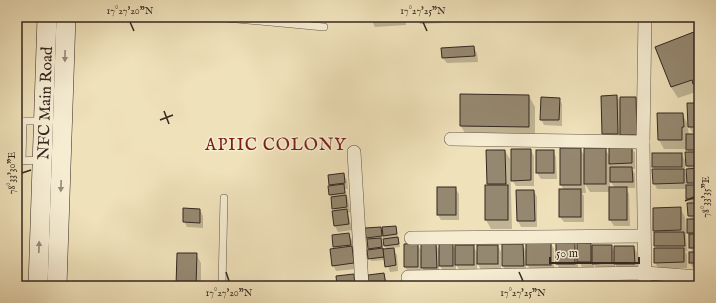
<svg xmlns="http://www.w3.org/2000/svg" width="716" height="303" viewBox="0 0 716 303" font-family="'IM FELL English',serif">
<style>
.shadow{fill:#0003;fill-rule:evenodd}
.building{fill:#958870;stroke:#342720}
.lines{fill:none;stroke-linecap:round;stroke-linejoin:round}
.service-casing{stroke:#635646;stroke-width:8}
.minor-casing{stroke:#635646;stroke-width:14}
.secondary-casing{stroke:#342720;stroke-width:20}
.service{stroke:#f5ecd2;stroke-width:7}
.minor{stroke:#f5ecd2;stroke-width:13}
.secondary{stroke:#f5ecd2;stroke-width:19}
.oneway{fill:#948a79}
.ticks{fill:none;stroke:#342720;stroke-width:1.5}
.labels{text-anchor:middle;stroke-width:3;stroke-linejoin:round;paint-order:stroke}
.street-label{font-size:16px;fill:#342720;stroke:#f5ecd2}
.neighbourhood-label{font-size:17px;letter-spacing:1px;fill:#7a1f14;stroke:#f5ecd2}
.neatline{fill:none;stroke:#342720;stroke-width:1.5}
.ticks-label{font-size:10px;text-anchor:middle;fill:#342720}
</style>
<rect width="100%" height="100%" fill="#efe1ba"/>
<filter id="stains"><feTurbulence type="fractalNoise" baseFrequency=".005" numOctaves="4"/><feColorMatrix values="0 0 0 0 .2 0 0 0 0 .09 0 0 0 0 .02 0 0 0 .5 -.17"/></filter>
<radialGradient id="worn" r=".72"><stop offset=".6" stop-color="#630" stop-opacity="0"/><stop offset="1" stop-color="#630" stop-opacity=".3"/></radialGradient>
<g class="shadow">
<polygon points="138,17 167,17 166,20"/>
<polygon points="370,17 405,17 406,25 375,27"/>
<polygon points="416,17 441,17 442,23 420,24"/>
<polygon points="674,17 698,17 698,18"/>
<polygon points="699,31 699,91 678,98 671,87 656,47"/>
<polygon points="473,47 477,53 478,62 447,63 443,58"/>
<polygon points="529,96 535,107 535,138 467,137 461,126"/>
<polygon points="617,96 621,103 636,98 641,106 641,144 626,144 621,135 621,140 606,140 603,134"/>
<polygon points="559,99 562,104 562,126 544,125 541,119"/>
<path d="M699,104V268H693L690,262L693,253L690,247L688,232L691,220L689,216L690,204L687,199V189H657L654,183L655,170L653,167L681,154L687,163L689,153L687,149H664L659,140L682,114L689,126ZM687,124L694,135H689ZM685,162L689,170L688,177L685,172Z"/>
<path d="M631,147L635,153V169H632L635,174V188H626L629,194L630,226H614L610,220V192H590L585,184L586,193H582L584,196V222H564L560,217L564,190L561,185L580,149L585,156L605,149L610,157ZM610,181L615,188H610Z"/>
<polygon points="531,150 534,156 534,186 516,186 512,180"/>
<polygon points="505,151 510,159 512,229 491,229 486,220 486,186 489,186 488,184"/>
<polygon points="537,151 553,151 556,157 557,179 541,179 537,173"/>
<polygon points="343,174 347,180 348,189 345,189 349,202 350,212 348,213 352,230 338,232 335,226 335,211 330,194 330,185"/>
<polygon points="455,188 459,194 459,220 441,220 438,215"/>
<polygon points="534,191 537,197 537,227 521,227 518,221"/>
<polygon points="680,208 685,217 687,251 685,251 687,255 687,268 658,268 655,262 657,249 655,246 656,233 654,230"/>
<polygon points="200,210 203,216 203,228 187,227 184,221"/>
<path d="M396,227L400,247L392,248L397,255L398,271L390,272L386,260L371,261L367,238L380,228L384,233ZM384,238V245L381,239ZM383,242L387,250H383Z"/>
<polygon points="349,234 352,240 356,269 336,271 333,265 335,249 334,247"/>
<polygon points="417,244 422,252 436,244 440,252 452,244 456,250 473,246 478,254 498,246 501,252 501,270 481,270 477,262 477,271 460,271 456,265 456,272 444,272 439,265 439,274 425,274 421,266 421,273 409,273 405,267 405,245"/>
<polygon points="551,244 554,249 554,271 531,271 526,263 526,272 507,272 503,266 523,245 527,253"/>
<polygon points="574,244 578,251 590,244 593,249 611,246 615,252 634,247 637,253 637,270 618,270 615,263 615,269 597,269 594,264 594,267 582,267 578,260 578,269 560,269 557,264"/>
<polygon points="196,254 201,263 201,286 177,286"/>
<polygon points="384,274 388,286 370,286 369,276"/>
<polygon points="681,279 685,286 653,286"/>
<rect x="691" y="284" width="8" height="2"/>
</g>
<g class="building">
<polygon points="699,30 699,82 693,84 692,80 671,87 655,47"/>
<polygon points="474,46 475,56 442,58 441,48"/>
<polygon points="460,94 529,95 529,127 460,126"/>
<polygon points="617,95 618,134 602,134 601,96"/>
<polygon points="541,97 560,98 559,120 540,120"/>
<polygon points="620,97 636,97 637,135 620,135"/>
<polygon points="687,103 699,103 699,127 688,127"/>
<polygon points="657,113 683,113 684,127 682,127 682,140 658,140"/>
<rect x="686" y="134" width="13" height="16"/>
<polygon points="609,146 632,146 632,163 609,164"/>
<rect x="560" y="148" width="21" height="37"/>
<rect x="584" y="148" width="22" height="36"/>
<polygon points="511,149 531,149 531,180 511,181"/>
<polygon points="486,150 505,150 506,184 487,184"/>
<rect x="536" y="150" width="18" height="23"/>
<polygon points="685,152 699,152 699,166 686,166"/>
<rect x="652" y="153" width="30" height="14"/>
<polygon points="610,167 632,167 633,182 610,182"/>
<polygon points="699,168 699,183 687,183 686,169"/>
<polygon points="652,169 684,169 684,183 653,184"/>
<polygon points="344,173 345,183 329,185 328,175"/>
<polygon points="344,184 345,193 329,195 328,186"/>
<rect x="485" y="185" width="23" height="35"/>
<rect x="686" y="185" width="13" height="14"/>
<rect x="437" y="187" width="19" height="28"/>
<rect x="609" y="187" width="18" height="33"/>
<rect x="559" y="189" width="22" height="28"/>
<polygon points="516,190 534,190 535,221 517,221"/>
<polygon points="346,195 347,207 332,209 331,197"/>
<polygon points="687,203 699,203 699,216 688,216"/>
<polygon points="681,207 681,230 653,231 653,208"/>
<polygon points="183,208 200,209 200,223 183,222"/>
<polygon points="347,209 349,224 334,226 332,211"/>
<rect x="687" y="219" width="12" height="14"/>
<polygon points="396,226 397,234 383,236 382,227"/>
<polygon points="381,227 382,236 366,238 365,228"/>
<polygon points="654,232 684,232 685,246 654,246"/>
<polygon points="349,233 351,245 333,247 332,235"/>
<rect x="689" y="234" width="10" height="14"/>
<polygon points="398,237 399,244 384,246 383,239"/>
<polygon points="381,238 382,247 368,249 367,239"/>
<polygon points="418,243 418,267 404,267 404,244"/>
<polygon points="436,243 437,268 421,268 421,244"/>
<rect x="439" y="243" width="14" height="23"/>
<rect x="526" y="243" width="25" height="22"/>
<rect x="556" y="243" width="19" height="21"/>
<rect x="577" y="243" width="14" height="19"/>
<polygon points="502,244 523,244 524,266 502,266"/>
<rect x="455" y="245" width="19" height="20"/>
<rect x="477" y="245" width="21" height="19"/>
<polygon points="592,245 612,245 612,263 592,264"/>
<polygon points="352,246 354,263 332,266 330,249"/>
<polygon points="614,246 634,246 635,264 614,264"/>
<polygon points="383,248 384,257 368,259 367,250"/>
<polygon points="394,248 396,265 385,267 383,249"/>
<polygon points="654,248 684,248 684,262 654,263"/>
<rect x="689" y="252" width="10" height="11"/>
<polygon points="177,253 197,253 196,286 176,286"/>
<polygon points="384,273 386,285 369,286 368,275"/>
<polygon points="354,274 355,286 337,286 336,276"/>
<polygon points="651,278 681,278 681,286 652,286"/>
<polygon points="519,281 545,281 546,286 519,286"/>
<polygon points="493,282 493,286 474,286 473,283"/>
<rect x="602" y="283" width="18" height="3"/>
<rect x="622" y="283" width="17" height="3"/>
<polygon points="449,284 470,284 471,286 449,286"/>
</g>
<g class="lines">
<g class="service-casing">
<g id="service">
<polyline points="215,17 324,27"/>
<polyline points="17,121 43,121"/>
<polyline points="17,161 42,160"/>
<polyline points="22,161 23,121"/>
<polyline points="222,286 224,198"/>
</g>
</g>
<g class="minor-casing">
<g id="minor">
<polyline points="645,17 643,142 645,286"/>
<polyline points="451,139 643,142"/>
<polyline points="354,152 362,286"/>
<polyline points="411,238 643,236"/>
<polyline points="409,286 408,277 645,273 699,277"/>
</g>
</g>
<g class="secondary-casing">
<g id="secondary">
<path id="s1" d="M38,286L47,17"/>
<polyline points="57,286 66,17"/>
</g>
</g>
<use href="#service" class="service"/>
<use href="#minor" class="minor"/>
<use href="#secondary" class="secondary"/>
</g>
<defs><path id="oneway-solid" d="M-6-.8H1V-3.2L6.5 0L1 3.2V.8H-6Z"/></defs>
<g class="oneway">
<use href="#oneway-solid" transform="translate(65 56) rotate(91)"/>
<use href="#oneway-solid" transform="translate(61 186) rotate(92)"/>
<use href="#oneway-solid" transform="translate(39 247) rotate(-88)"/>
</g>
<path class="ticks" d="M130,22L134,31M423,22L427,31M164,111L169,124M160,120L173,115M22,173L31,170M685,201L694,197M226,272L229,281M519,272L523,281"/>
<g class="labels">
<g class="street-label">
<text dy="6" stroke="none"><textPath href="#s1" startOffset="183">NFC Main Road</textPath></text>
</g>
<g class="neighbourhood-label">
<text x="276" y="150">APIIC COLONY</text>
</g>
</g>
<rect width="716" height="303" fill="none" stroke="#efe1ba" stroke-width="44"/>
<path d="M550 257v6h89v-6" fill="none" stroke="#342720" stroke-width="2"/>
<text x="556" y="257" font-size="12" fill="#342720" stroke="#f5ecd2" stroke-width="3" paint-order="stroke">50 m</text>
<rect x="22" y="22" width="672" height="259" class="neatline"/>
<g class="ticks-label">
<text x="130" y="14">17°27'20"N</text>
<text x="423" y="14">17°27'25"N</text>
<text transform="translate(11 173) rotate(-90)" y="4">78°33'30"E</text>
<text transform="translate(705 197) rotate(-90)" y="4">78°33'35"E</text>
<text x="229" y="296">17°27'20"N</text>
<text x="523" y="296">17°27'25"N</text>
</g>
<rect width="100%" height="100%" filter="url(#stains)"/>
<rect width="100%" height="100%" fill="url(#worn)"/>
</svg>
